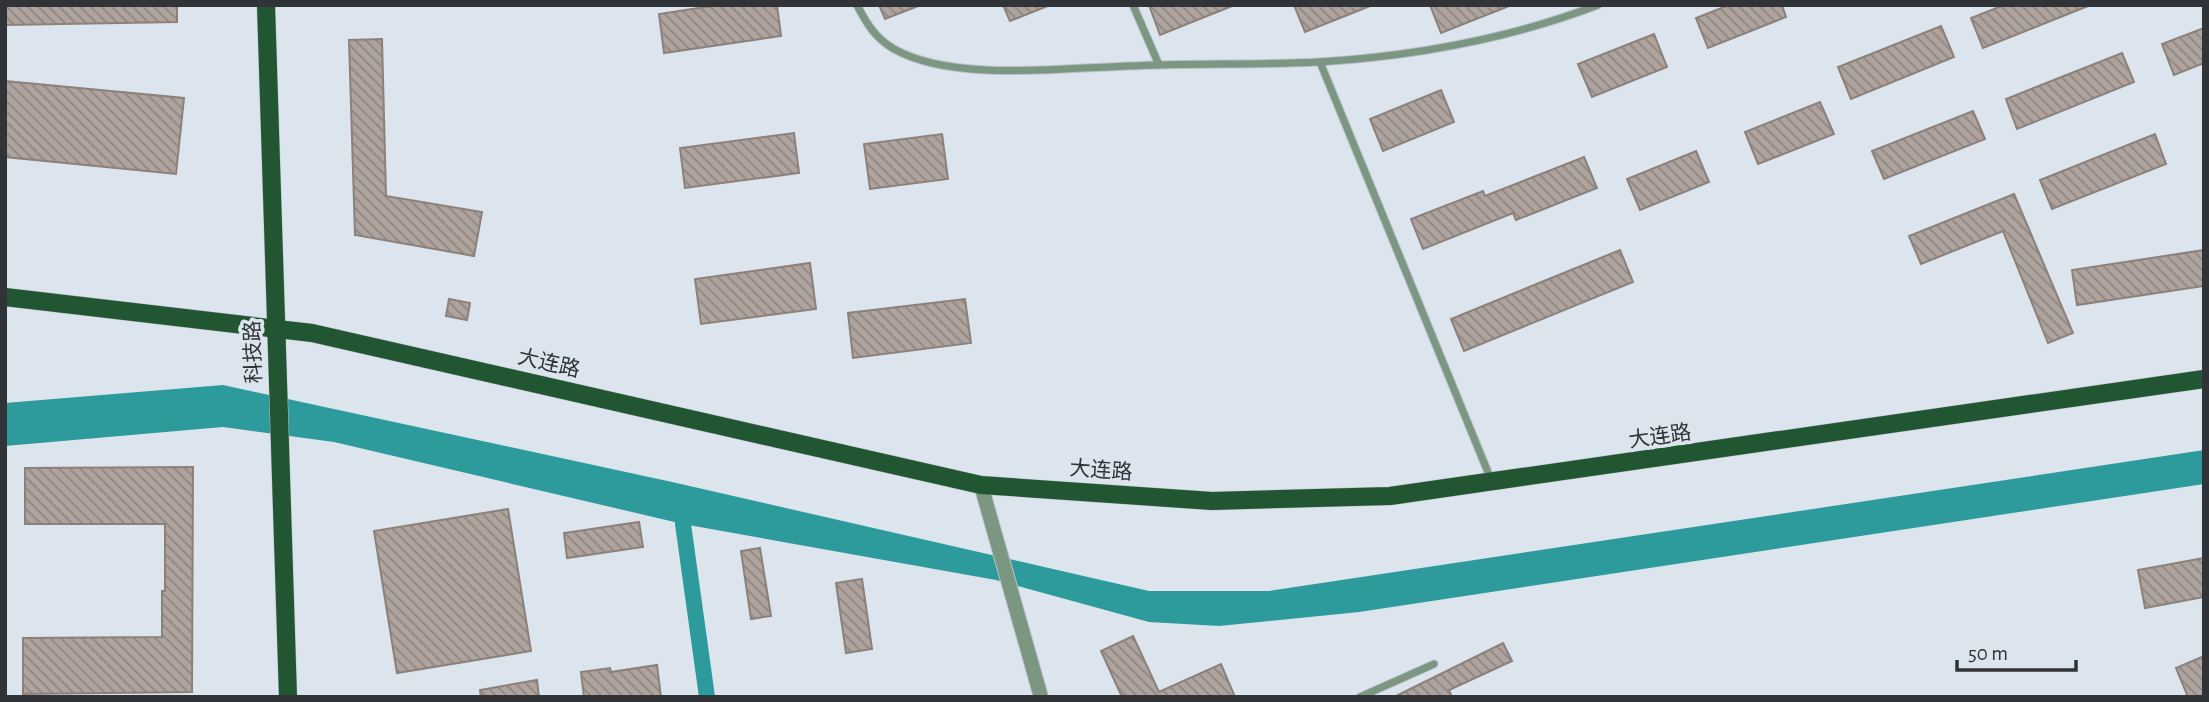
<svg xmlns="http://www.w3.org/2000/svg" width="2209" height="702" viewBox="0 0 2209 702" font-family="'Alegreya Sans','Noto Sans SC',sans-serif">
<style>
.water{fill:#2d9b9b}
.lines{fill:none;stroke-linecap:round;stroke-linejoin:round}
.canal{stroke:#2d9b9b;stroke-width:16}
.building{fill:url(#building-back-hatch);stroke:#8c807b;stroke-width:2}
.lane-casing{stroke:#bac1c9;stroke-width:9}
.street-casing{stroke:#bac1c9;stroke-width:16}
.primary-casing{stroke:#bac1c9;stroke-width:19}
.lane{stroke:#7b9681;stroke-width:7}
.street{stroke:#7b9681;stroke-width:14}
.primary{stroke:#225532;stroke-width:18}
.labels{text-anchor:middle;stroke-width:7;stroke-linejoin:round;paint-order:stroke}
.street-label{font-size:21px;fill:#303337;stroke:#dce4ee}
</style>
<defs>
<pattern id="building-back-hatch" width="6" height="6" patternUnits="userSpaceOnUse" patternTransform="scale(1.75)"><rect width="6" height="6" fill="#afa39d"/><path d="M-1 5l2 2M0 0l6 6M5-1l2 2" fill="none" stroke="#8f8581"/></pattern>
</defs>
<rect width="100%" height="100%" fill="#dce4ee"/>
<polygon class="water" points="223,385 672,482 1149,591 1269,591 2204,450 2204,484 1359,612 1219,626 1149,622 996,580 683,524 334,442 223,427 5,446 5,403"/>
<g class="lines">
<polyline class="canal" points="683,524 707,697"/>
</g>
<g class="building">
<polygon points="5,5 177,5 177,22 5,25"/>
<polygon points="718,5 777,5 781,36 664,53 659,14"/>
<polygon points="879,5 918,5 918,6 885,19"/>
<polygon points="1003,5 1047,5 1048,6 1010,21"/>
<polygon points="1149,5 1232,5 1232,6 1160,35"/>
<polygon points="1294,5 1370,5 1370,6 1305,32"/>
<polygon points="1430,5 1509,5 1509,6 1441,33"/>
<polygon points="1729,5 1782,5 1786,17 1708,48 1696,18"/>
<polygon points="2004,5 2088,5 2088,6 1983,48 1971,18"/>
<polygon points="1941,26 1954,57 1851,99 1838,67"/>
<polygon points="2204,28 2204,63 2174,75 2162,44"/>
<polygon points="1654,34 1667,67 1592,97 1578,64"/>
<polygon points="382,39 386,196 482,212 474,256 355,235 349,40"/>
<polygon points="2122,53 2134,82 2017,129 2006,99"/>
<polygon points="5,81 184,98 176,174 5,157"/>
<polygon points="1441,90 1454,122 1383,151 1370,119"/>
<polygon points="1820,102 1834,134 1758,164 1745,132"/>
<polygon points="1973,111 1985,139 1884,179 1872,151"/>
<polygon points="794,133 799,173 685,188 680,148"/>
<polygon points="942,134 948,179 870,189 864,144"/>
<polygon points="2155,134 2166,164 2052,209 2040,180"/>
<polygon points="1696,151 1709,182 1640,210 1627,179"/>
<polygon points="1584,157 1597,188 1516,220 1513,213 1423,249 1411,219 1483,191 1485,196"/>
<polygon points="2014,194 2073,333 2048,343 2003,231 1921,264 1909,236"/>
<polygon points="1620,250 1633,282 1464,351 1451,319"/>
<polygon points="2204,250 2204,286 2077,305 2072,270"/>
<polygon points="810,263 816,309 701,324 695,279"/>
<polygon points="449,299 470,303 467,320 446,316"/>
<polygon points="965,299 971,343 853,358 848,313"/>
<polygon points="193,467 192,692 23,694 23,638 162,637 162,591 165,591 165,524 25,524 25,468"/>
<polygon points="508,509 531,651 397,673 374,531"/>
<polygon points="639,522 643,547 567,558 564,533"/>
<polygon points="760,548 771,616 751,619 741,551"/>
<polygon points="2204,558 2204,597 2145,608 2138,570"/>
<polygon points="862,579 872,649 846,653 836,583"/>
<polygon points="1133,636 1159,692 1221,664 1235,697 1122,697 1101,651"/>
<polygon points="1503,643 1512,661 1449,690 1452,697 1394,697"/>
<polygon points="2204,656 2204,697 2188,697 2176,668"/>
<polygon points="657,665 661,697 584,697 581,672 610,668 611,672"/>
<polygon points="537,680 539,697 481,697 480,690"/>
</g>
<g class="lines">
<g class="lane-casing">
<g id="lane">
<path d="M857,5C867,24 875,38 894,49C952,82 1063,68 1129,66C1192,63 1256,65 1319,62C1414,56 1509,39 1598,5"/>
<polyline points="1133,5 1159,65"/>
<polyline points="1320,62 1492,482"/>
<polyline points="1360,697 1434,664"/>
</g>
</g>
<g class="street-casing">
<polyline id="street" points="981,485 1041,697"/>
</g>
<g class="primary-casing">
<g id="primary">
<polyline points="266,5 288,697"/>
<polyline points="5,297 312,333 981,485 1212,501 1390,496 2204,379"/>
</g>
</g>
<use href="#lane" class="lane"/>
<use href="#street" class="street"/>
<use href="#primary" class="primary"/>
</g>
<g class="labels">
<g class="street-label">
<text transform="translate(253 352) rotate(-92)" y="7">科技路</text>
<text transform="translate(549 363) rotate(13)" y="7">大连路</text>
<text transform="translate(1660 436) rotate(-8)" y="7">大连路</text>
<text transform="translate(1101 470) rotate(4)" y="7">大连路</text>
</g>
</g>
<rect width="2209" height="702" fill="none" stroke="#303337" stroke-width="14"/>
<path d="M1957 660v10h119v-10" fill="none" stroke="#303337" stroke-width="3.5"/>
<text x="1968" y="660" font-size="21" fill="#303337" stroke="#dce4ee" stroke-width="5" paint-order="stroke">50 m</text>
</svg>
